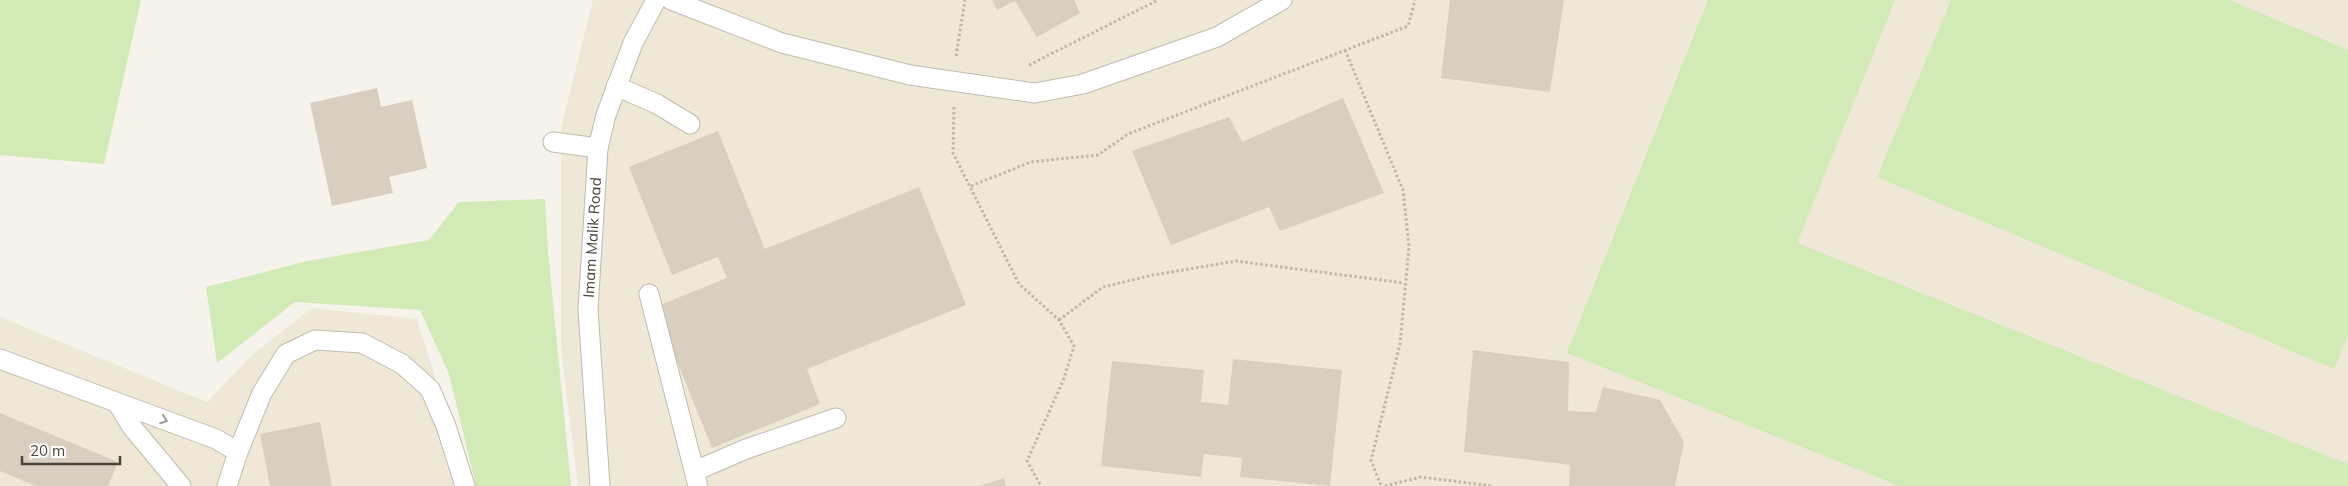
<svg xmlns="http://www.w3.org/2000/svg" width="2348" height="486" viewBox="0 0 2348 486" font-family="Mulish,sans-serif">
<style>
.education{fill:#efe8d6}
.green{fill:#d2eab5}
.building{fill:#d8cfc1}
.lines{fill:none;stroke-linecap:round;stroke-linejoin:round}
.lane-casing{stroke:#c2bbae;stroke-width:21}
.path{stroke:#c4b79f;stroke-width:3;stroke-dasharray:2.5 2.5;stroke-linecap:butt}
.lane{stroke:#fff;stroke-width:19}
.oneway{stroke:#9c9892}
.labels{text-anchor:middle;stroke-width:5;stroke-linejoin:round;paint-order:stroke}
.street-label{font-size:15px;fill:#4b4439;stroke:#fff}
</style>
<rect width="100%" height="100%" fill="#f6f3ec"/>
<g class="education">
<polygon points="593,0 2348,0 2348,486 578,486 561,349 561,128"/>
<polygon points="312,308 417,319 469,486 0,486 0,317 207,402 252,355"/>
</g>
<g class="green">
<polygon points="0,0 141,0 104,164 0,155"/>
<polygon points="1708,0 1895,0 1797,243 2348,464 2348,486 1899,486 1567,353"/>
<polygon points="1951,0 2230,0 2348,50 2348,335 2334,369 1877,177"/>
<polygon points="545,199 548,251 571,486 476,486 449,374 420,310 295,302 217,363 206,287 307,261 429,240 459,202"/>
</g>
<g class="building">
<polygon points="992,0 1074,0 1080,13 1037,37 1015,1 997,10"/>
<polygon points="1450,0 1564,0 1550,92 1441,78"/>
<polygon points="377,88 381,107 412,100 427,168 389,177 393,193 332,206 310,103"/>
<polygon points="1343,98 1384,193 1280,231 1269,207 1171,245 1132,151 1229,117 1242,142"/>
<polygon points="718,131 765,249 919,187 966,305 807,369 820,404 712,448 655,307 727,278 718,257 672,275 629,167"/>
<polygon points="1473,350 1569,362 1568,411 1596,412 1603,387 1660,400 1684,442 1675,486 1569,486 1570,465 1464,452"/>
<polygon points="1233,359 1342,370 1330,486 1240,477 1242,458 1204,454 1201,477 1101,466 1112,361 1204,370 1201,402 1228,405"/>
<polygon points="0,413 118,462 108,486 36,486 0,471"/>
<polygon points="320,422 332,486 270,486 260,434"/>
<polygon points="1004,478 1006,486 979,486"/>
</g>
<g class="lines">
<g class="lane-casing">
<g id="lane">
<polyline points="671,0 782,43 910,75 1035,93 1083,84 1217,37 1282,0"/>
<polyline points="616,86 657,104 690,124"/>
<polyline points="553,142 598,148"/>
<polyline points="649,294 698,486"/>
<polyline points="0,359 216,439 238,452"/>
<polyline points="118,404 132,427 181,486"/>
<polyline points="695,471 746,449 836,418"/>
<polyline points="227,486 238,452 262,393 286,354 315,340 362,343 402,364 430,389 446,426 465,486"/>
<path id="s1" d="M600,486L588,310L598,148L606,115L633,43L656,0"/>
</g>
</g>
<g class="path">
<polyline points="1345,50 1403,190 1409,247 1400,344 1371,460 1381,486"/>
<polyline points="956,56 965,0"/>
<polyline points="1029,65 1158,0"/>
<polyline points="954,107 953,153 1019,284 1059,320 1074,346 1063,381 1027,461 1041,486"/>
<polyline points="971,186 1031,162 1098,155 1128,134 1408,26 1415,0"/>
<polyline points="1059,320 1103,287 1153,275 1236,261 1404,283"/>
<polyline points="1385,486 1421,477 1493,486"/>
</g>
<use href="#lane" class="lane"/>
</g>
<defs><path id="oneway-chevron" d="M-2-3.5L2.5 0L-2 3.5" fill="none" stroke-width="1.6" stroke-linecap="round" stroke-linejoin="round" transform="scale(1.25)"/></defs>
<use class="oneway" href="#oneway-chevron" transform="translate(164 420) rotate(19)"/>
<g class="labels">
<g class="street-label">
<text dy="5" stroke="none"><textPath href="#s1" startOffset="249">Imam Malik Road</textPath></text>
</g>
</g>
<path d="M22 456v8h98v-8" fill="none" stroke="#4b4439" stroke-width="2.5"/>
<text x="30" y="456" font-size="15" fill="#4b4439" stroke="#ffffff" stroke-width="4" paint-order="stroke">20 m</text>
</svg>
